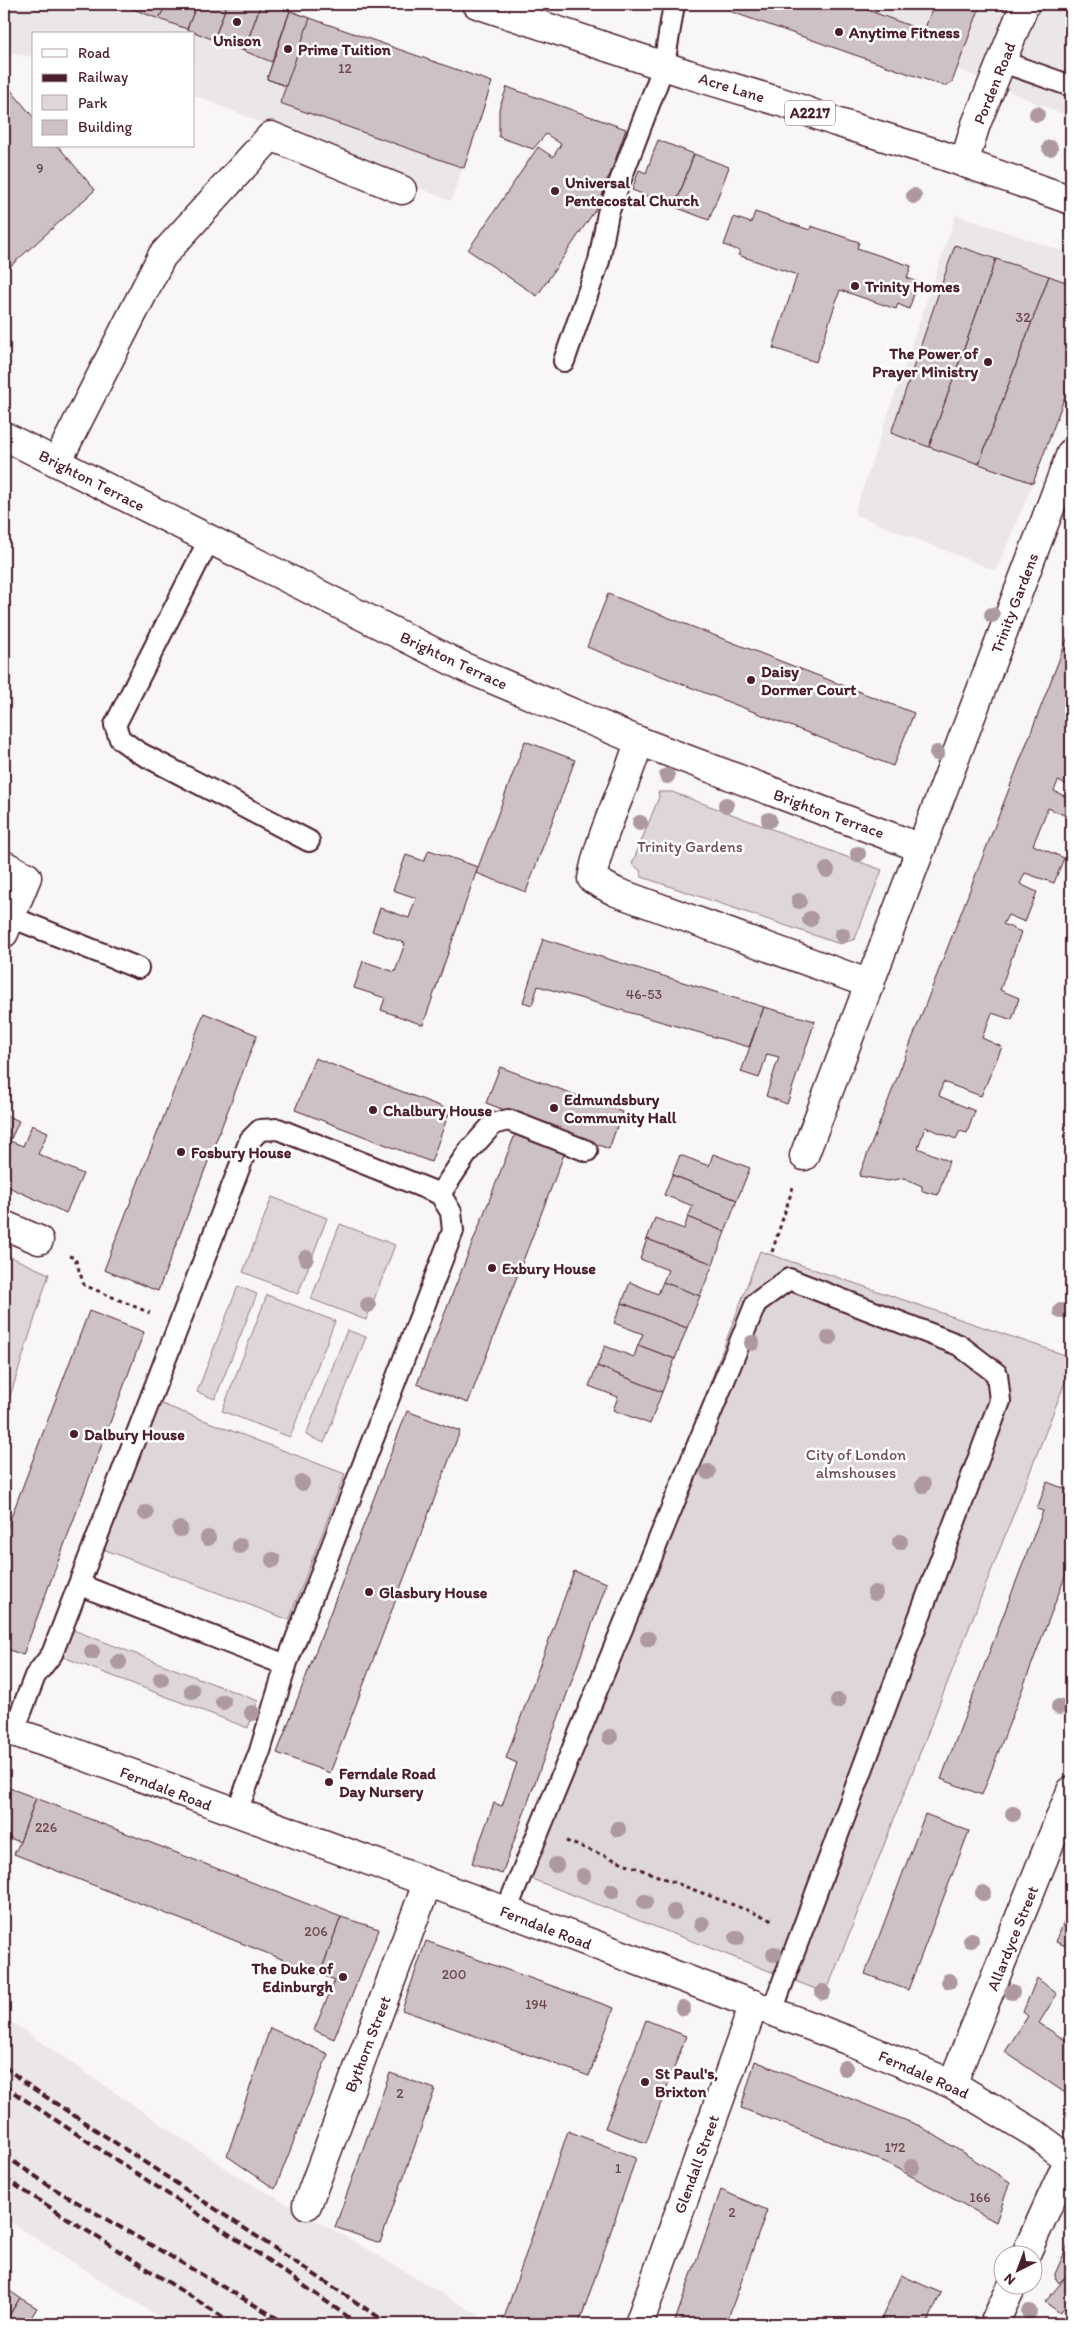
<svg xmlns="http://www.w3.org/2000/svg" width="1075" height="2328" viewBox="0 0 1075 2328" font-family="Itim,sans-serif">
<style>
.built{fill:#ebe6e8}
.green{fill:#ded6d9;stroke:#947a82}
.building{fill:#cdc1c4;stroke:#4a1f2b}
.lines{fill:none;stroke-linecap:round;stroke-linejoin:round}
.lane-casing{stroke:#4a1f2b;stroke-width:24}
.street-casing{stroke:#4a1f2b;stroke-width:31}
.primary-casing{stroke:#4a1f2b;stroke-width:31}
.path{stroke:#4a1f2b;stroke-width:3;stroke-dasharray:4 4;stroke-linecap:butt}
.lane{stroke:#fff;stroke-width:20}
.street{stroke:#fff;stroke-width:28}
.primary{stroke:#fff;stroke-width:28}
.rail{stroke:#4a1f2b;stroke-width:4;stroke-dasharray:8 4;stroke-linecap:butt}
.tree{fill:#ad999e}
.poi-dot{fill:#4a1f2b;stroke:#fff;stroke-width:2}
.labels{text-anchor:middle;stroke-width:5;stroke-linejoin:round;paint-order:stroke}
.number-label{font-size:14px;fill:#6b4851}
.shield{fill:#fff;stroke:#80626b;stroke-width:1}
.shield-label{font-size:15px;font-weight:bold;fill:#4a1f2b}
.poi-label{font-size:16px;font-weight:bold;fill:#4a1f2b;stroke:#fff;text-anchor:start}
.street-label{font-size:16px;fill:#4a1f2b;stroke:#fff}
.park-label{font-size:16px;fill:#6f4d56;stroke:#fff}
</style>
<rect width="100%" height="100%" fill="#f8f6f7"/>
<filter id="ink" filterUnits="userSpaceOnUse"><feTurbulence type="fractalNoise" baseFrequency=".02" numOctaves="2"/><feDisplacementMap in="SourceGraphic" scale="10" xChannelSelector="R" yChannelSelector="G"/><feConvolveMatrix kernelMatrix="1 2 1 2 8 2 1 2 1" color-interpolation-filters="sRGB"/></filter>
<g filter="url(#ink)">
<g class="built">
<polygon points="4,4 269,4 492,82 451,201 194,95 194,34 34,34 34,57 4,52"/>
<polygon points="726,4 1071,4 1071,118 896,42"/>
<polygon points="956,215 1071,254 1071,380 1033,483 996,571 854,514"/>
<polygon points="4,2017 234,2174 379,2256 493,2324 170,2324 4,2218"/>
</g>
<g class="green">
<polygon points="658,792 672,792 882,870 855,939 840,944 642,877 640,870 632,864 659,797"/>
<polygon points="272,1197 327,1218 298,1294 243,1272"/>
<polygon points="340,1224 395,1245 366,1320 311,1299"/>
<polygon points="760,1251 1071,1357 1071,1367 826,1993 524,1876"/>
<polygon points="4,1254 49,1274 4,1415"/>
<polygon points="238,1286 257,1294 215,1399 197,1392"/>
<polygon points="267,1295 335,1321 290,1437 222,1411"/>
<polygon points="347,1330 366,1337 324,1443 306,1435"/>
<polygon points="159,1403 345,1474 289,1620 103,1549"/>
<polygon points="68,1628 258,1701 248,1728 58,1655"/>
</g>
<g class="building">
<polygon points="120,4 166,4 159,19"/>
<polygon points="166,4 197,4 187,29 159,19"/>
<polygon points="197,4 227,4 214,40 187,29"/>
<polygon points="227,4 261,4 244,51 214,40"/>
<polygon points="261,4 269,4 290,11 272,62 244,51"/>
<polygon points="726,4 863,4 862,8 924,31 934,4 981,4 952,82 944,86 729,11"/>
<polygon points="290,11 492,82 464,168 280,103 286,86 267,79"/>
<polygon points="290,11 310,18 286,86 267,79"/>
<polygon points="4,82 34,118 34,146 58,146 95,190 4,272"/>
<polygon points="507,87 626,129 610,175 600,189 606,194 537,296 468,250 538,147 553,157 561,144 546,134 533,149 499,137 499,109"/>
<polygon points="658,140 694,154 675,207 632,190 639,170 646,173"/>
<polygon points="694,154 729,167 709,220 675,207"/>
<polygon points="755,212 810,230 811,226 859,242 857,248 911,266 907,278 918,282 909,309 898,304 896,309 840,290 816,362 773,348 797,275 738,255 740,251 724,245 734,217 751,223"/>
<polygon points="955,245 996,259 929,447 891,433"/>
<polygon points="996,259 1049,276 979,464 929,447"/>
<polygon points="1049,276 1071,284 1071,380 1033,483 979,464"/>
<polygon points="608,594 914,713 893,766 587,647"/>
<polygon points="1071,629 1071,786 1058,781 1054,791 1071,799 1071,818 1048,808 1033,845 1064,858 1054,883 1025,873 1020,884 1037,892 1025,922 1008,915 1003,924 1021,932 1000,990 1019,998 1012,1020 992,1013 982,1038 1002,1047 981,1096 943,1082 939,1096 975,1111 967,1133 960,1131 956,1139 925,1127 918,1148 949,1161 938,1195 922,1191 922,1186 904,1178 888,1181 859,1176"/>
<polygon points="525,741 575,760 526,892 476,873"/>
<polygon points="429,850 478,867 423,1025 381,1010 385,998 354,988 363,961 395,972 405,943 372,931 380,908 409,918 416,898 393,890 406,855 424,861"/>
<polygon points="543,939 764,1007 749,1047 538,986 532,1005 523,1002"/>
<polygon points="764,1007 815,1021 787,1104 766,1096 779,1057 767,1054 759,1078 741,1072"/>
<polygon points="204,1013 257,1035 158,1291 104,1270"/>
<polygon points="315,1058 450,1110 431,1162 295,1110"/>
<polygon points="500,1067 622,1112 609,1149 486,1103"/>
<polygon points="4,1114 19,1121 10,1141 23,1146 32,1125 48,1132 38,1154 83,1174 66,1213 4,1185"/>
<polygon points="516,1132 565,1152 468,1403 417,1384"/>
<polygon points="713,1154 750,1168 737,1200 672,1175 680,1155 709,1166"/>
<polygon points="672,1175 737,1200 725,1232 688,1217 693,1206 664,1195"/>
<polygon points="688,1217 725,1232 713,1264 647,1239 655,1218 684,1229"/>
<polygon points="647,1239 713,1264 700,1296 663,1282 668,1270 640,1259"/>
<polygon points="630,1282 658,1294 663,1282 700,1296 687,1328 622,1303"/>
<polygon points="622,1303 687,1328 675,1359 638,1345 643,1334 614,1323"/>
<polygon points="89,1311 144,1332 23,1655 4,1648 4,1536"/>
<polygon points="638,1345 675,1359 662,1392 597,1366 605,1346 634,1357"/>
<polygon points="597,1366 662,1392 650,1424 613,1410 618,1397 589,1386"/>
<polygon points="407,1411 460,1431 330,1773 277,1753"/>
<polygon points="1047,1482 1071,1491 1071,1561 982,1795 941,1779 1043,1511 1037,1509"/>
<polygon points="574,1571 607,1583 502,1874 472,1863 494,1803 502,1806 517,1763 506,1758"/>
<polygon points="4,1786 36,1798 20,1842 4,1836"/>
<polygon points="36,1798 341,1917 320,1974 14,1854 20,1842"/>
<polygon points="925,1814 969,1831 908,1990 865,1974"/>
<polygon points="1071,1903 1071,1948 1056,1942"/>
<polygon points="341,1917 379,1929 334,2039 314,2030 335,1980 320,1974"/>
<polygon points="426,1941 614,2008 589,2076 402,2010"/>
<polygon points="1037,1978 1057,1994 1039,2023 1071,2044 1071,2097 1005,2052 1028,2016 1023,2012"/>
<polygon points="646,2020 686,2036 646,2143 605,2128"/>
<polygon points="270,2028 328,2054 275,2189 227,2156"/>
<polygon points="755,2061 920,2126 1010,2182 996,2222 885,2162 741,2108"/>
<polygon points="390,2073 435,2089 380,2243 335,2227"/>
<polygon points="568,2131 636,2158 579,2324 502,2324"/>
<polygon points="721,2190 767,2210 726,2324 674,2324"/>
<polygon points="1071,2238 1071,2271 1059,2283 1054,2276"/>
<polygon points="1071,2271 1071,2305 1068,2302 1060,2313 1045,2302"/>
<polygon points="901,2275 941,2293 927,2324 879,2324"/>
<polygon points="4,2287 20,2298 4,2323"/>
<polygon points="20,2298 37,2308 27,2324 4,2324"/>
<polygon points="53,2318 63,2324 49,2324"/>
</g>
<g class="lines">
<g class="lane-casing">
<g id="lane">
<polyline points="1003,62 1071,86"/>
<polyline points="564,361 599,261 608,213 664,65 674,4"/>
<polyline points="209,540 115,725 120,739 138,752 309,841"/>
<polyline points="11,917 138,968"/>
<polyline points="440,1194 468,1152 493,1124 508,1120 587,1151"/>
<polyline points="80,1585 286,1665"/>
<polyline points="13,1733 35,1676 52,1654 250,1140 260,1130 278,1129 440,1194 451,1212 453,1231 286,1665 260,1751 236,1814"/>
<polyline points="506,1911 756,1303 789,1279 959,1345 997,1374 1000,1401 772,2011"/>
</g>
</g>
<g class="street-casing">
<g id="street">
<polyline points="964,163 976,124 1025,4"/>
<polyline points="4,436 466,668 639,741 921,848"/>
<polyline points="57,462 162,256 271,136 402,190"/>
<path d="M639,741C626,788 600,831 592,879L616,892L870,984"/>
<polyline points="4,865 27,877 4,933"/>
<polyline points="804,1156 1071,453"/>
<polyline points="4,1225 39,1240"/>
<polyline points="4,1729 59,1747 506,1911 847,2040 952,2084 1034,2133 1071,2161"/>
<polyline points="952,2084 1071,1791"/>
<polyline points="307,2205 427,1884"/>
<polyline points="1025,2256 1069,2159"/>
<polyline points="639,2324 754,2004"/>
<polyline points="994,2324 1012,2286"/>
</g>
</g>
<g class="primary-casing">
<polyline id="primary" points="477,4 688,74 784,103 836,122 933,152 1071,200"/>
</g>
<g class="path">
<polyline points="772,1252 793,1187"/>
<polyline points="69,1256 75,1258 84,1285 150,1313"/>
<polyline points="566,1841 773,1920"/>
</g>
<use href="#lane" class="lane"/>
<use href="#street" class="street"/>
<use href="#primary" class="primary"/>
<g class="rail">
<polyline points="4,2066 25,2083 389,2324"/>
<polyline points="4,2086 262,2256 358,2324"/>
<polyline points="4,2155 51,2187 287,2324"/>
<polyline points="4,2178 234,2324"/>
</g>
</g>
<g class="tree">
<circle cx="1037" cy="114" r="8"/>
<circle cx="1050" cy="148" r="8"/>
<circle cx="914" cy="196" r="8"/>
<circle cx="992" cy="615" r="8"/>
<circle cx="937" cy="753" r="8"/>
<circle cx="667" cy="776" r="8"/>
<circle cx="726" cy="805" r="8"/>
<circle cx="769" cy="820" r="8"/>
<circle cx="640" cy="823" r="8"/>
<circle cx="858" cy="854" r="8"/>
<circle cx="827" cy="870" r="8"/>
<circle cx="799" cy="901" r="8"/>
<circle cx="810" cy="919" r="8"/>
<circle cx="842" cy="935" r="8"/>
<circle cx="306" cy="1258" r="8"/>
<circle cx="368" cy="1305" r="8"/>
<circle cx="1061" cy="1311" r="8"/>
<circle cx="829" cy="1338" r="8"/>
<circle cx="752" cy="1343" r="8"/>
<circle cx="708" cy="1472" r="8"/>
<circle cx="302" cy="1483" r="8"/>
<circle cx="923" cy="1485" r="8"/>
<circle cx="146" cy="1513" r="8"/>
<circle cx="180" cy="1529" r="8"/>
<circle cx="208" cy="1538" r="8"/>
<circle cx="900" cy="1542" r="8"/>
<circle cx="240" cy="1546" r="8"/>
<circle cx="273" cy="1560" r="8"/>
<circle cx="875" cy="1593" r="8"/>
<circle cx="648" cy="1639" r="8"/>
<circle cx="92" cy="1652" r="8"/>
<circle cx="119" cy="1662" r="8"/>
<circle cx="161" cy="1679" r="8"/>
<circle cx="192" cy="1691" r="8"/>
<circle cx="838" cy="1701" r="8"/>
<circle cx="223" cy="1702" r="8"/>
<circle cx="1059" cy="1707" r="8"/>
<circle cx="252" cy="1713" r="8"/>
<circle cx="610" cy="1737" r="8"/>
<circle cx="1013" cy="1814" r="8"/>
<circle cx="618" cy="1829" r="8"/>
<circle cx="556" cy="1865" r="8"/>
<circle cx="583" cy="1876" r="8"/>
<circle cx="612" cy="1891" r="8"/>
<circle cx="983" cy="1893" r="8"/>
<circle cx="645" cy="1902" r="8"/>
<circle cx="674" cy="1912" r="8"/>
<circle cx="702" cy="1924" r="8"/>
<circle cx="737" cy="1938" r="8"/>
<circle cx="971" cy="1940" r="8"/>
<circle cx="774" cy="1954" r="8"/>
<circle cx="949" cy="1981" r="8"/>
<circle cx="823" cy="1992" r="8"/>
<circle cx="1012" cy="1992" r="8"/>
<circle cx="683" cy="2008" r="8"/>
<circle cx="845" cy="2068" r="8"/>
<circle cx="912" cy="2167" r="8"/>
<circle cx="1029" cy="2312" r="8"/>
</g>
</g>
<g class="poi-dot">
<circle cx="237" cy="22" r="5"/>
<circle cx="839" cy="32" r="5"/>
<circle cx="288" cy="49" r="5"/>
<circle cx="555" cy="191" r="5"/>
<circle cx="855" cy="286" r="5"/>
<circle cx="988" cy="362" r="5"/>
<circle cx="751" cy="680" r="5"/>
<circle cx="554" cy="1108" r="5"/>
<circle cx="373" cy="1110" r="5"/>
<circle cx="181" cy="1152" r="5"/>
<circle cx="492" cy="1268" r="5"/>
<circle cx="74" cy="1434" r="5"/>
<circle cx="369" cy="1592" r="5"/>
<circle cx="329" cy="1782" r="5"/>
<circle cx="343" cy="1977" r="5"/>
<circle cx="645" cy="2082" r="5"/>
</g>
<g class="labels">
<g class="number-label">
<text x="345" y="73">12</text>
<text x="40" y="173">9</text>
<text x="1023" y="322">32</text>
<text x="644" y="999">46-53</text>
<text x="46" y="1832">226</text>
<text x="316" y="1936">206</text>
<text x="454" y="1979">200</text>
<text x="536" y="2009">194</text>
<text x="400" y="2098">2</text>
<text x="895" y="2152">172</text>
<text x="618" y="2173">1</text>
<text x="980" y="2202">166</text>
<text x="732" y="2217">2</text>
</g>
<rect class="shield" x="785" y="100.5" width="50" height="25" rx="4"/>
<g class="shield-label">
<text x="810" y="118">A2217</text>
</g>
<g class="poi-label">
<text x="849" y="38">Anytime Fitness</text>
<text x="237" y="46" text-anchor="middle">Unison</text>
<text x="298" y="55">Prime Tuition</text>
<text x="565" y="188">Universal<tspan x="565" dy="18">Pentecostal Church</tspan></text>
<text x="865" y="292">Trinity Homes</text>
<text x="978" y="359" text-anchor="end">The Power of<tspan x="978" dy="18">Prayer Ministry</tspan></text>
<text x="761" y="677">Daisy<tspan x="761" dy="18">Dormer Court</tspan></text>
<text x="564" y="1105">Edmundsbury<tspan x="564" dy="18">Community Hall</tspan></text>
<text x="383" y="1116">Chalbury House</text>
<text x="191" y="1158">Fosbury House</text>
<text x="502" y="1274">Exbury House</text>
<text x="84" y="1440">Dalbury House</text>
<text x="379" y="1598">Glasbury House</text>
<text x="339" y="1779">Ferndale Road<tspan x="339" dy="18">Day Nursery</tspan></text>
<text x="333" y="1974" text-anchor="end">The Duke of<tspan x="333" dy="18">Edinburgh</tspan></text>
<text x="655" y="2079">St Paul's,<tspan x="655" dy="18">Brixton</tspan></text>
</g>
<g class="street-label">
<text transform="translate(994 83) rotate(-68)" y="6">Porden Road</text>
<text transform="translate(732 87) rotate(17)" y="6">Acre Lane</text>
<text transform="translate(92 480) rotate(27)" y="6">Brighton Terrace</text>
<text transform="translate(1014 603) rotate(-69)" y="6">Trinity Gardens</text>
<text transform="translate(454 660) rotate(25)" y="6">Brighton Terrace</text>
<text transform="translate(829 813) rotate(20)" y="6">Brighton Terrace</text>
<text transform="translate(166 1788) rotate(21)" y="6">Ferndale Road</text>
<text transform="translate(546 1927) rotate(21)" y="6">Ferndale Road</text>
<text transform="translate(1012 1938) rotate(-68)" y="6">Allardyce Street</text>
<text transform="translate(367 2044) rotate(-69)" y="6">Bythorn Street</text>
<text transform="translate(924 2074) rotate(24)" y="6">Ferndale Road</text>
<text transform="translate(696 2164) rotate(-70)" y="6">Glendall Street</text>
</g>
<g class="park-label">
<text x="690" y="852">Trinity Gardens</text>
<text x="856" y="1460">City of London<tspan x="856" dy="18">almshouses</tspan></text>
</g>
</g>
<rect width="1075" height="2328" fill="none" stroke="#fff" stroke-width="20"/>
<rect x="10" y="10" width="1055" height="2308" fill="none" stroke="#4a1f2b" stroke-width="2" filter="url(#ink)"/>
<rect x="32" y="32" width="162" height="115" fill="#ffffff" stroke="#b7a5aa"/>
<rect x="42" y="49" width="25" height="8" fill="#ffffff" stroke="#b7a5aa"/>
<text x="78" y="58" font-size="15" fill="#4a1f2b">Road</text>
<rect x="42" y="74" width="25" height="8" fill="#4a1f2b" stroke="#b7a5aa"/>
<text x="78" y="82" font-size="15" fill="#4a1f2b">Railway</text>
<rect x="42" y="95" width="25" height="15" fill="#ded6d9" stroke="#b7a5aa"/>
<text x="78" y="108" font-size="15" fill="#4a1f2b">Park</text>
<rect x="42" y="120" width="25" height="15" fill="#cdc1c4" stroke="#b7a5aa"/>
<text x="78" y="132" font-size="15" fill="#4a1f2b">Building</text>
<g transform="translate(1018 2270) rotate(222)"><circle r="24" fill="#ffffff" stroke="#b7a5aa"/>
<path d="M0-4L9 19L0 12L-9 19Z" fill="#4a1f2b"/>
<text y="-8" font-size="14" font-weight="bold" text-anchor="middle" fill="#4a1f2b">N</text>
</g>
</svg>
